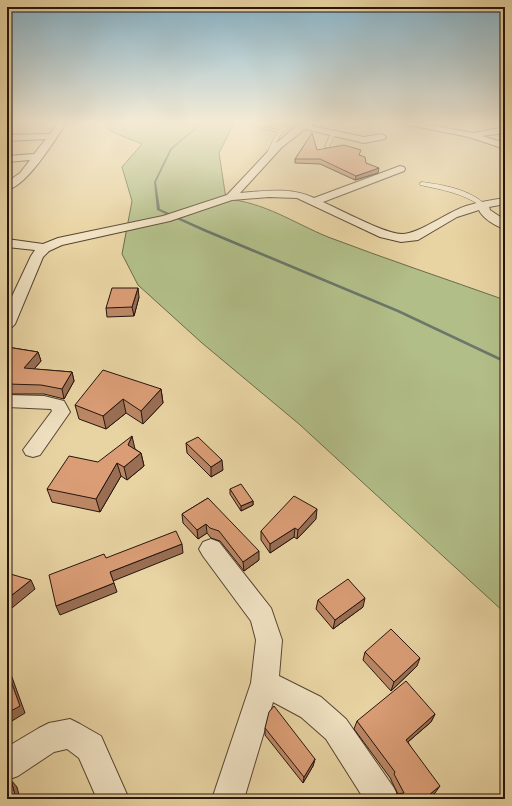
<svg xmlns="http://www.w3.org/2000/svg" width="512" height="806" viewBox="0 0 512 806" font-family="'Gentium Book Plus',serif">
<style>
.green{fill:#b2be88;stroke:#6c6a4a}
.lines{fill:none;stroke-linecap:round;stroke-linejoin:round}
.stream{fill:#6a7769;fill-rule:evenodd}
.lane-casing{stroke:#574432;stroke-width:1}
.street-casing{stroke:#574432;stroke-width:2}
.lane{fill:#f0e2c3;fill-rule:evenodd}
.street{fill:#f0e2c3;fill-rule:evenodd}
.wall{fill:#bb8765;stroke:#27150d}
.shaded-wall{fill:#996e53;stroke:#27150d}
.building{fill:#da9d76;stroke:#27150d}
</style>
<rect width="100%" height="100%" fill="#e8d3a2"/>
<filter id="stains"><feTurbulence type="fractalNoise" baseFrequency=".005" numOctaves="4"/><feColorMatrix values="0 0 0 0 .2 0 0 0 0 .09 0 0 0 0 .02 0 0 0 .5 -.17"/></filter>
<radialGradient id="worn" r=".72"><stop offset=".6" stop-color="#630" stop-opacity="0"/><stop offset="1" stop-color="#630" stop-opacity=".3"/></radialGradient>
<path class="green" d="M103,123H234L219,153L226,199C264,202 294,223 328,237C386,259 446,279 505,300V613L299,424L202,343L138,285L122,254L132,201L122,167L142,144L110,131Z"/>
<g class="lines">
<polygon class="stream" points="201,123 203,123 172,149 156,182 160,209 205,229 399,310 505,360 505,363 397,312 203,231 157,210 154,182 170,149"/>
<g class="lane-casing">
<g id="lane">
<polygon points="290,123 294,123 282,132 268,158 264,159 277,132 261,128 261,126 279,130"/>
<polygon points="332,131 336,132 329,147 325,147"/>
<path d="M422,182C444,185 469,189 486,205L481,206C462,193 443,190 420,185V183Z"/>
</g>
</g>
<g class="street-casing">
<g id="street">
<path d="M58,123H66C54,141 28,185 7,190V182L20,173L30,160L7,162V156L34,154L46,139L7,141V135L50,134Z"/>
<path d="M305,123H314L311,126L364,137L382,134L386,137L385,139L364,143L305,129L282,147L240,193C265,191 291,187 314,198L400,166L404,167L405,169L404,171L323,202C341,210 385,234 402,234C419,234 447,212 466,206C479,202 492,200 505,198V204L489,207L490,210L505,220V229C497,227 482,218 479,210L457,217L418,240L401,242L380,237L297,198L269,197L232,200L170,221L62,245L49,251L43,257L15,324L12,327L7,329V307L31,256L35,250L7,247V239L43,244L58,238L163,216L227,195L275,144L299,124Z"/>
<polygon points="405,123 419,123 473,133 505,127 505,133 482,136 505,143 505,149 469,137 409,125"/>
<polygon points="7,395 44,396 64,401 70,412 40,455 33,457 26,455 23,450 52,411 51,409 7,407"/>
<polygon points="211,539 219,542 271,608 282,640 279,676 321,697 346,719 394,788 399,799 364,799 326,739 301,717 273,702 244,799 212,799 251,683 256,640 251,621 203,556 199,549 203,542"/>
<polygon points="70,719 80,724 101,736 129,799 97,799 79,758 67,749 54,752 18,776 7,780 7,747 39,728 49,723"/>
</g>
</g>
<use href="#lane" class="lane"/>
<use href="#street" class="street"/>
</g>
<g class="wall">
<polygon points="317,150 360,155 366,163 378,173 355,180 320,164 295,163 295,159"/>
<polygon points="139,297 134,316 107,317 106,308"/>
<polygon points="7,347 38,352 41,361 34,369 72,372 74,381 64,399 44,394 7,394"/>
<polygon points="161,389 163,403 143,424 126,413 106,429 79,419 75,405"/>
<polygon points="186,443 223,470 211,477 187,453"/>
<polygon points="135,449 141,453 144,466 127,480 121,476 100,512 52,502 47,489"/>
<polygon points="230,489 253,501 253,505 241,511 230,494"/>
<polygon points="208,498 259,560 244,571 220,541 211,538 207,533 198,539 183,523 182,514"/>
<polygon points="316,519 297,539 294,537 270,553 261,540 261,531"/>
<polygon points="318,600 363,607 333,629 316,609"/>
<polygon points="365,652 417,666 391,691 363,660"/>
<polygon points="435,714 431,722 408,742 435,793 427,799 393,799 396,794 398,794 391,780 391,779 354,729 357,721"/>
<polygon points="265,728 315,759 313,766 303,783 265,735"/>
</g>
<g class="shaded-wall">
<polygon points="379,168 378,173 355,180 356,176"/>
<polygon points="138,288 139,297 134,316 132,307"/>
<polygon points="38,352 41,361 27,377 24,368"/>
<polygon points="72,372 74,381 64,399 62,389"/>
<polygon points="161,389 163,403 143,424 141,411"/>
<polygon points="123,399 126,413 106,429 103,416"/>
<polygon points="132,436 135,449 131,458 128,445"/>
<polygon points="141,453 144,466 127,480 124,467"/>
<polygon points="222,460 223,470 211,477 211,467"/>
<polygon points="117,463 121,476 100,512 96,499"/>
<polygon points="253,501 253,505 241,511 241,506"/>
<polygon points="317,509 316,519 297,539 298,530"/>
<polygon points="206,524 207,533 198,539 197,530"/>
<polygon points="295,528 294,537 270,553 270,544"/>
<polygon points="182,544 183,553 113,581 110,572"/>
<polygon points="259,551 259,560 244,571 243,562"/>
<polygon points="31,580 35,589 7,612 7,599"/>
<polygon points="114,583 117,592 60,615 56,606"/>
<polygon points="365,598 363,607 333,629 335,620"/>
<polygon points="420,658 417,666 391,691 394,682"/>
<polygon points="7,666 9,669 25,713 7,724"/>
<polygon points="435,714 431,722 402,747 406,740"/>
<polygon points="315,759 313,766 303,783 304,777"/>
<polygon points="11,780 17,787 20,799 16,799"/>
<polygon points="440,786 435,793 427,799 424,799"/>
</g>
<g class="building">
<polygon points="312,133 317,150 344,145 361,150 359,155 365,157 366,163 379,168 356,176 320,159 295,159"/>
<polygon points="112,288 138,288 132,307 106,308"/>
<polygon points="7,347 38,352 24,368 72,372 62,389 41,385 7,384"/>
<polygon points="103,370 161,389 141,411 123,399 103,416 75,405"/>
<polygon points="132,436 128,445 141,453 124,467 117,463 96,499 47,489 69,456 98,462"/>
<polygon points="198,437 222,460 211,467 186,443"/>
<polygon points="241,484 253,501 241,506 230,489"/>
<polygon points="294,496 317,509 298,530 295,528 270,544 261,531"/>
<polygon points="208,498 259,551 243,562 219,531 210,528 206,524 197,530 182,514"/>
<polygon points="176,531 182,544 110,572 114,583 56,606 49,575 104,554 106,558"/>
<polygon points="7,573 31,580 7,599"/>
<polygon points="348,579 365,598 335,620 318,600"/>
<polygon points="391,629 420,658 394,682 365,652"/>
<polygon points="7,670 20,706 7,713"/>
<polygon points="406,681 435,714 406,740 440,786 424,799 399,799 396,794 404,793 394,774 395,772 357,721"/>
<polygon points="274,706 315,759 304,777 265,728 269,712"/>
<polygon points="11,780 16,799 7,799 7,783"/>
<polygon points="246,795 249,799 238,799 240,797 245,797"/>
</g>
<linearGradient id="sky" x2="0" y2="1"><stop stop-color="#87b6ce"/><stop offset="0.52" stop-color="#f5ebd5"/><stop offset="1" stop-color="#f5ebd5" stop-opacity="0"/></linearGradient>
<rect width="512" height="235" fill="url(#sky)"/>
<rect width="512" height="806" fill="none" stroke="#e8d3a2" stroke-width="24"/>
<rect x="8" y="8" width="496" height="790" fill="none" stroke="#27150d" stroke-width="2"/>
<rect x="12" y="12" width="488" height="782" fill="none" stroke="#27150d"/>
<rect width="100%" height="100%" filter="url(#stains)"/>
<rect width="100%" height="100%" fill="url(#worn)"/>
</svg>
